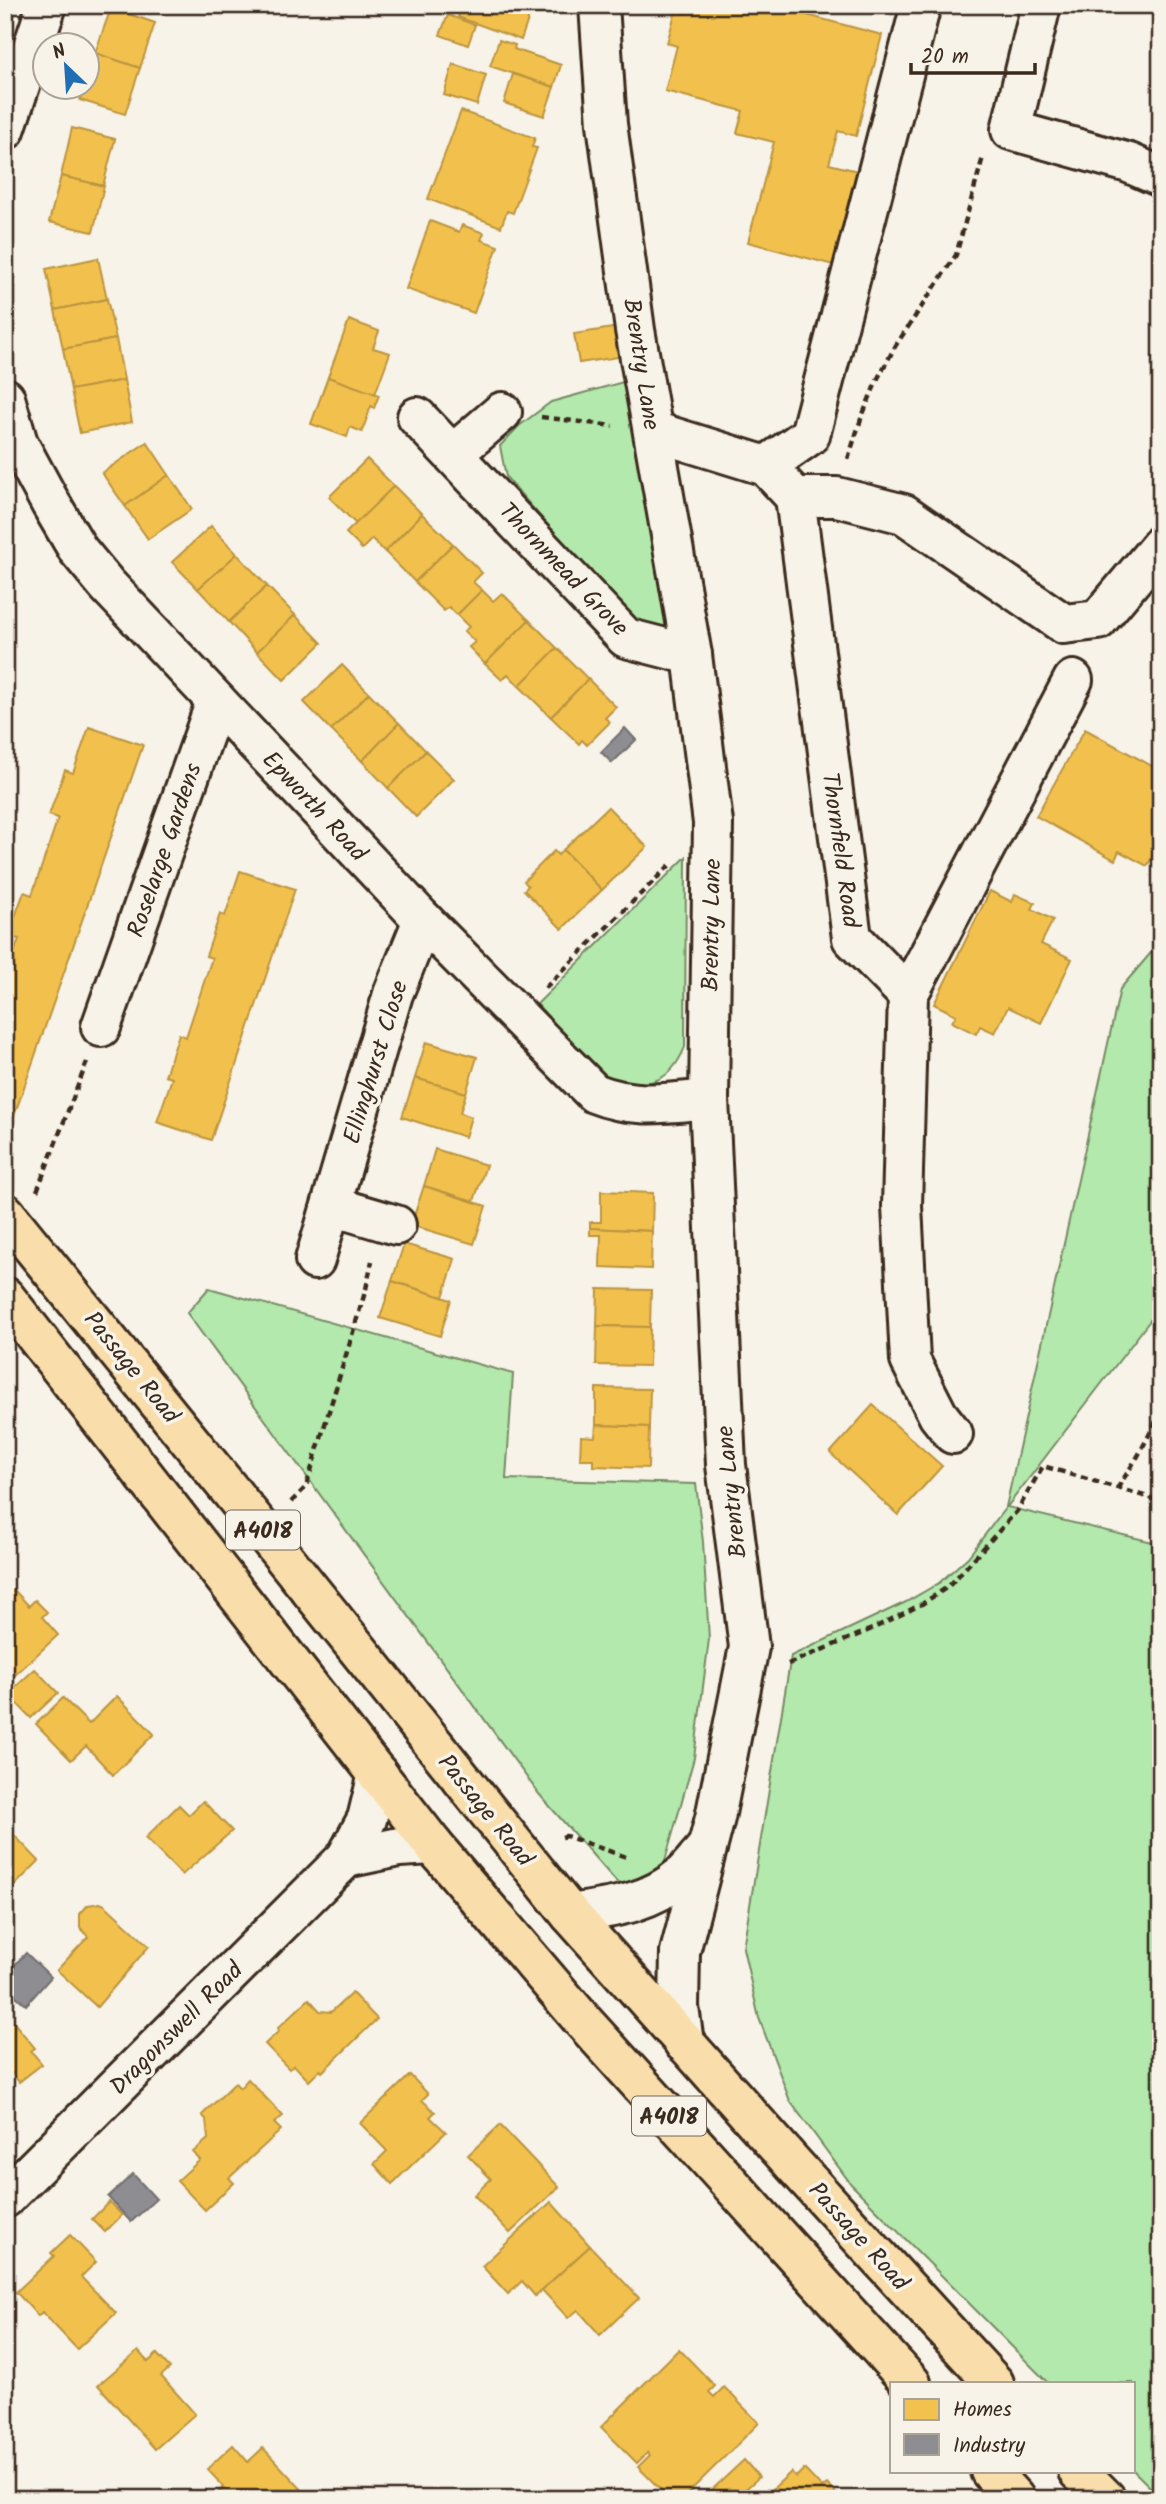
<svg xmlns="http://www.w3.org/2000/svg" width="1166" height="2504" viewBox="0 0 1166 2504" font-family="Kalam,sans-serif">
<style>
.green{fill:#b3e9ac;stroke:#778a65;stroke-width:2}
.homes{fill:#f2c14e;stroke:#bb9440;stroke-width:2}
.industry{fill:#8d8d92;stroke:#746f6f;stroke-width:2}
.lines{fill:none;stroke-linecap:round;stroke-linejoin:round}
.minor-casing{stroke:#3b2a1e;stroke-width:44}
.major-casing{stroke:#3b2a1e;stroke-width:44}
.path{stroke:#3b2a1e;stroke-width:4.5;stroke-dasharray:7 5;stroke-linecap:butt}
.minor{stroke:#f7f3e8;stroke-width:38}
.major{stroke:#f9deab;stroke-width:38}
.labels{text-anchor:middle;stroke-width:7;stroke-linejoin:round;paint-order:stroke}
.shield{fill:#f7f3e8;stroke:#73665b;stroke-width:2}
.shield-label{font-size:23px;font-weight:bold;fill:#3b2a1e}
.street-label{font-size:24px;fill:#3b2a1e;stroke:#f7f3e8}
</style>
<rect width="100%" height="100%" fill="#f7f3e8"/>
<filter id="ink" filterUnits="userSpaceOnUse"><feTurbulence type="fractalNoise" baseFrequency=".0143" numOctaves="2"/><feDisplacementMap in="SourceGraphic" scale="14" xChannelSelector="R" yChannelSelector="G"/><feConvolveMatrix kernelMatrix="1 2 1 2 8 2 1 2 1" color-interpolation-filters="sRGB"/></filter>
<g filter="url(#ink)">
<g class="green">
<polygon points="634,379 674,617 661,629 639,630 506,477 500,446 519,426 551,402"/>
<path d="M686,857L685,1047C679,1062 670,1076 654,1081C641,1085 630,1087 617,1083C596,1076 553,1022 537,1004Z"/>
<polygon points="1161,941 1161,1306 1007,1507 1161,1544 1161,2498 1133,2470 1133,2383 1048,2383 851,2184 790,2101 759,2018 743,1948 791,1656 906,1602 939,1583 968,1557 1006,1507 1120,989"/>
<polygon points="209,1288 513,1374 506,1479 696,1484 703,1542 709,1639 694,1758 661,1875 620,1886 539,1794 187,1313"/>
</g>
<g class="homes">
<polygon points="462,5 533,5 521,40 458,17"/>
<polygon points="687,5 805,5 803,14 882,35 856,136 838,131 829,164 862,172 837,266 748,242 774,142 737,133 743,111 665,91 677,46 667,43 676,10 685,13"/>
<polygon points="111,8 155,23 140,68 95,53"/>
<polygon points="448,15 475,25 468,45 440,35"/>
<polygon points="499,40 515,45 514,49 561,65 554,87 490,66"/>
<polygon points="95,53 140,68 125,114 80,100 84,88 88,88 88,78"/>
<polygon points="453,64 486,75 477,105 444,95"/>
<polygon points="513,74 554,87 544,116 504,103"/>
<polygon points="461,111 535,138 532,147 537,148 513,213 507,211 501,227 428,199"/>
<polygon points="72,128 115,139 103,186 61,176"/>
<polygon points="61,176 104,186 93,232 49,222"/>
<polygon points="430,221 459,232 462,225 484,233 481,240 498,246 474,313 406,289"/>
<polygon points="98,258 107,299 55,310 46,269"/>
<polygon points="107,299 116,339 63,349 55,310"/>
<polygon points="349,320 379,331 373,348 390,353 375,394 328,377"/>
<polygon points="626,326 631,355 579,363 574,334"/>
<polygon points="116,339 124,380 71,390 63,349"/>
<polygon points="328,377 379,395 374,408 371,406 362,432 350,427 347,437 311,424"/>
<polygon points="124,380 132,422 80,433 71,390"/>
<polygon points="147,442 169,475 125,506 102,473"/>
<polygon points="367,459 394,486 356,524 329,497"/>
<polygon points="169,475 192,509 148,539 125,506"/>
<polygon points="394,486 422,514 385,552 372,539 362,549 346,533"/>
<polygon points="422,514 453,544 415,582 385,552"/>
<polygon points="211,526 237,554 198,589 172,562"/>
<polygon points="453,544 482,573 473,582 482,590 457,615 449,607 444,611 415,582"/>
<polygon points="237,554 267,586 229,622 198,589"/>
<polygon points="267,586 295,615 257,652 229,622"/>
<polygon points="482,590 493,601 502,593 529,620 485,664 469,647 475,642 464,631 469,627 457,615"/>
<polygon points="295,615 322,643 284,680 257,652"/>
<polygon points="529,620 557,648 519,686 508,674 502,680 485,664"/>
<polygon points="557,648 588,679 551,717 519,686"/>
<polygon points="342,665 369,693 331,730 304,702"/>
<polygon points="588,679 616,707 605,718 610,722 587,745 582,740 579,744 551,717"/>
<polygon points="369,693 399,723 362,761 331,730"/>
<polygon points="399,723 426,751 388,788 362,761"/>
<polygon points="89,727 143,745 12,1122 5,1120 5,978 19,939 8,936 24,892 32,895 58,818 49,815 65,770 73,773"/>
<polygon points="1085,729 1161,771 1161,842 1147,866 1119,851 1115,860 1036,816"/>
<polygon points="426,751 454,779 416,817 388,788"/>
<polygon points="608,807 647,847 602,890 563,850"/>
<polygon points="563,850 602,890 562,929 524,890 528,886 524,881 554,851 558,855"/>
<polygon points="240,871 295,889 211,1140 157,1122 172,1078 165,1076 179,1034 186,1037 212,958 206,956 220,914 225,916"/>
<polygon points="990,891 1012,902 1015,894 1035,903 1032,909 1053,920 1041,944 1072,959 1041,1023 1008,1007 995,1033 980,1026 976,1034 952,1022 956,1015 934,1004"/>
<polygon points="426,1042 477,1057 466,1093 415,1078"/>
<polygon points="415,1078 466,1093 460,1113 471,1117 465,1137 402,1117"/>
<polygon points="435,1149 486,1165 474,1201 424,1186"/>
<polygon points="424,1186 486,1206 474,1244 411,1225"/>
<polygon points="601,1191 653,1193 652,1231 590,1228 590,1222 601,1222"/>
<polygon points="590,1228 652,1231 651,1269 600,1267 601,1235 590,1235"/>
<polygon points="404,1244 455,1259 443,1297 392,1281"/>
<polygon points="392,1281 451,1300 440,1336 380,1318"/>
<polygon points="598,1289 651,1290 650,1327 597,1326"/>
<polygon points="597,1326 650,1327 649,1366 596,1365"/>
<polygon points="596,1388 650,1389 649,1427 596,1425"/>
<polygon points="873,1405 942,1466 898,1515 830,1453"/>
<polygon points="596,1425 649,1427 648,1468 593,1466 593,1459 580,1459 581,1436 595,1437"/>
<polygon points="14,1590 29,1606 35,1600 47,1612 42,1617 58,1635 15,1675 5,1665 5,1598"/>
<polygon points="35,1669 58,1693 31,1718 8,1694"/>
<polygon points="117,1696 154,1734 113,1775 86,1746 71,1760 36,1724 63,1698 89,1724"/>
<polygon points="203,1801 232,1831 182,1875 145,1838 179,1805 189,1815"/>
<polygon points="14,1835 39,1861 5,1895 5,1838 9,1841"/>
<polygon points="100,1903 105,1905 149,1946 97,2007 57,1970 88,1937 80,1927 80,1914 88,1905"/>
<polygon points="352,1993 377,2019 322,2072 320,2070 309,2081 294,2065 289,2069 265,2044 279,2031 278,2028 309,1999 320,2011 331,2012"/>
<polygon points="5,2012 35,2048 31,2051 42,2064 19,2082 8,2068 5,2070"/>
<polygon points="410,2075 428,2094 422,2100 435,2112 430,2117 446,2132 392,2184 374,2164 387,2151 360,2123"/>
<polygon points="248,2079 283,2116 274,2123 281,2130 229,2178 234,2183 205,2210 177,2181 200,2160 193,2152 208,2139 206,2119 202,2115 235,2083 240,2088"/>
<polygon points="500,2125 559,2187 510,2233 474,2195 491,2179 468,2155"/>
<polygon points="109,2202 122,2215 105,2232 92,2219"/>
<polygon points="551,2202 590,2246 535,2296 522,2281 508,2294 482,2266"/>
<polygon points="70,2235 96,2262 81,2277 116,2313 77,2349 42,2312 38,2316 16,2292 54,2256 51,2253"/>
<polygon points="590,2246 639,2298 600,2335 578,2310 568,2318 542,2290"/>
<polygon points="679,2349 715,2386 709,2392 714,2397 724,2387 759,2423 682,2499 670,2499 638,2467 650,2455 648,2452 637,2463 601,2427"/>
<polygon points="138,2351 148,2362 157,2354 170,2368 161,2376 195,2414 155,2449 98,2385"/>
<polygon points="233,2445 248,2462 263,2448 306,2494 301,2499 212,2499 224,2487 207,2469"/>
<polygon points="744,2460 759,2477 735,2499 702,2499"/>
<polygon points="804,2469 822,2488 827,2484 841,2499 762,2499 791,2472 796,2477"/>
</g>
<g class="industry">
<polygon points="625,728 636,740 612,763 601,752"/>
<polygon points="26,1953 51,1977 26,2005 5,1986 5,1975"/>
<polygon points="133,2174 156,2199 131,2222 108,2197"/>
</g>
<g class="lines">
<g class="minor-casing">
<g id="minor">
<polyline points="599,5 607,124 635,330 692,655 713,823 709,1099 726,1465 749,1647 715,1818 680,1952 679,2007 684,2043"/>
<polyline points="1041,5 1011,130 1129,163 1161,177"/>
<polyline points="5,130 47,5"/>
<path d="M5,398L18,443L51,504L78,550L107,585L423,920L594,1093C634,1109 667,1103 709,1099"/>
<polyline points="417,417 626,638 692,655"/>
<polyline points="653,431 766,466 795,497 837,497 904,514 1064,624 1098,620 1161,545"/>
<polyline points="453,454 502,412"/>
<polyline points="766,466 810,435 921,5"/>
<polyline points="795,497 852,938 908,995"/>
<polyline points="101,1027 216,701"/>
<polyline points="332,1206 396,1225"/>
<polyline points="315,1260 393,994 423,920"/>
<polyline points="953,1434 938,1415 910,1360 902,1206 908,995 1073,680"/>
<polyline points="346,1858 399,1847 433,1845"/>
<path d="M570,1914C609,1908 649,1904 681,1876C690,1868 698,1857 706,1848"/>
<polyline points="5,2198 346,1858 367,1819 378,1774"/>
</g>
</g>
<g class="major-casing">
<g id="major">
<polyline points="5,1213 263,1531 570,1914 794,2165 994,2383"/>
<polyline points="5,1297 433,1845 583,2021 911,2383"/>
<polyline points="990,2471 1015,2499"/>
<polyline points="1078,2471 1106,2499"/>
</g>
</g>
<g class="path">
<polyline points="541,417 613,426"/>
<polyline points="848,459 861,419 877,380 896,345 956,255 983,157"/>
<polyline points="545,988 671,864"/>
<polyline points="37,1191 87,1062"/>
<polyline points="1117,1489 1138,1456 1161,1412"/>
<polyline points="291,1502 306,1487 366,1289 372,1261"/>
<polyline points="788,1664 872,1629 922,1604 949,1586 1017,1511 1043,1466 1161,1501"/>
<polyline points="562,1837 566,1836 629,1858"/>
</g>
<use href="#minor" class="minor"/>
<use href="#major" class="major"/>
</g>
</g>
<g class="labels">
<g class="shield">
<rect x="226" y="1510.5" width="74" height="39" rx="5"/>
<rect x="632" y="2096.5" width="74" height="39" rx="5"/>
</g>
<g class="shield-label">
<text x="263" y="1538">A4018</text>
<text x="669" y="2124">A4018</text>
</g>
<g class="street-label">
<text transform="translate(642 364) rotate(81)" y="8">Brentry Lane</text>
<text transform="translate(564 569) rotate(46)" y="8">Thornmead Grove</text>
<text transform="translate(315 806) rotate(47)" y="8">Epworth Road</text>
<text transform="translate(164 850) rotate(-71)" y="8">Roselarge Gardens</text>
<text transform="translate(841 850) rotate(82)" y="8">Thornfield Road</text>
<text transform="translate(711 925) rotate(-89)" y="8">Brentry Lane</text>
<text transform="translate(375 1062) rotate(-73)" y="8">Ellinghurst Close</text>
<text transform="translate(132 1367) rotate(51)" y="8">Passage Road</text>
<text transform="translate(731 1492) rotate(-96)" y="8">Brentry Lane</text>
<text transform="translate(486 1810) rotate(51)" y="8">Passage Road</text>
<text transform="translate(176 2028) rotate(-45)" y="8">Dragonswell Road</text>
<text transform="translate(859 2236) rotate(48)" y="8">Passage Road</text>
</g>
</g>
<rect width="1166" height="2504" fill="none" stroke="#f7f3e8" stroke-width="28"/>
<rect x="14" y="14" width="1138" height="2476" fill="none" stroke="#3b2a1e" stroke-width="2.5" filter="url(#ink)"/>
<rect x="890" y="2382" width="245" height="91" fill="#f7f3e8" stroke="#aca397" stroke-width="2"/>
<rect x="904" y="2399" width="35" height="21" fill="#f2c14e" stroke="#aca397" stroke-width="2"/>
<text x="953" y="2416" font-size="21" fill="#3b2a1e">Homes</text>
<rect x="904" y="2434" width="35" height="21" fill="#8d8d92" stroke="#aca397" stroke-width="2"/>
<text x="953" y="2452" font-size="21" fill="#3b2a1e">Industry</text>
<g transform="translate(66 66) rotate(335)"><circle r="33" fill="#f7f3e8" stroke="#aca397" stroke-width="2"/>
<path d="M0-5L12 26L0 18L-12 26Z" fill="#1f6fb2"/>
<text y="-10" font-size="19" font-weight="bold" text-anchor="middle" fill="#3b2a1e">N</text>
</g>
<path d="M911 63v10h124v-10" fill="none" stroke="#3b2a1e" stroke-width="3.5"/>
<text x="921" y="63" font-size="21" fill="#3b2a1e" stroke="#f7f3e8" stroke-width="5" paint-order="stroke">20 m</text>
</svg>
